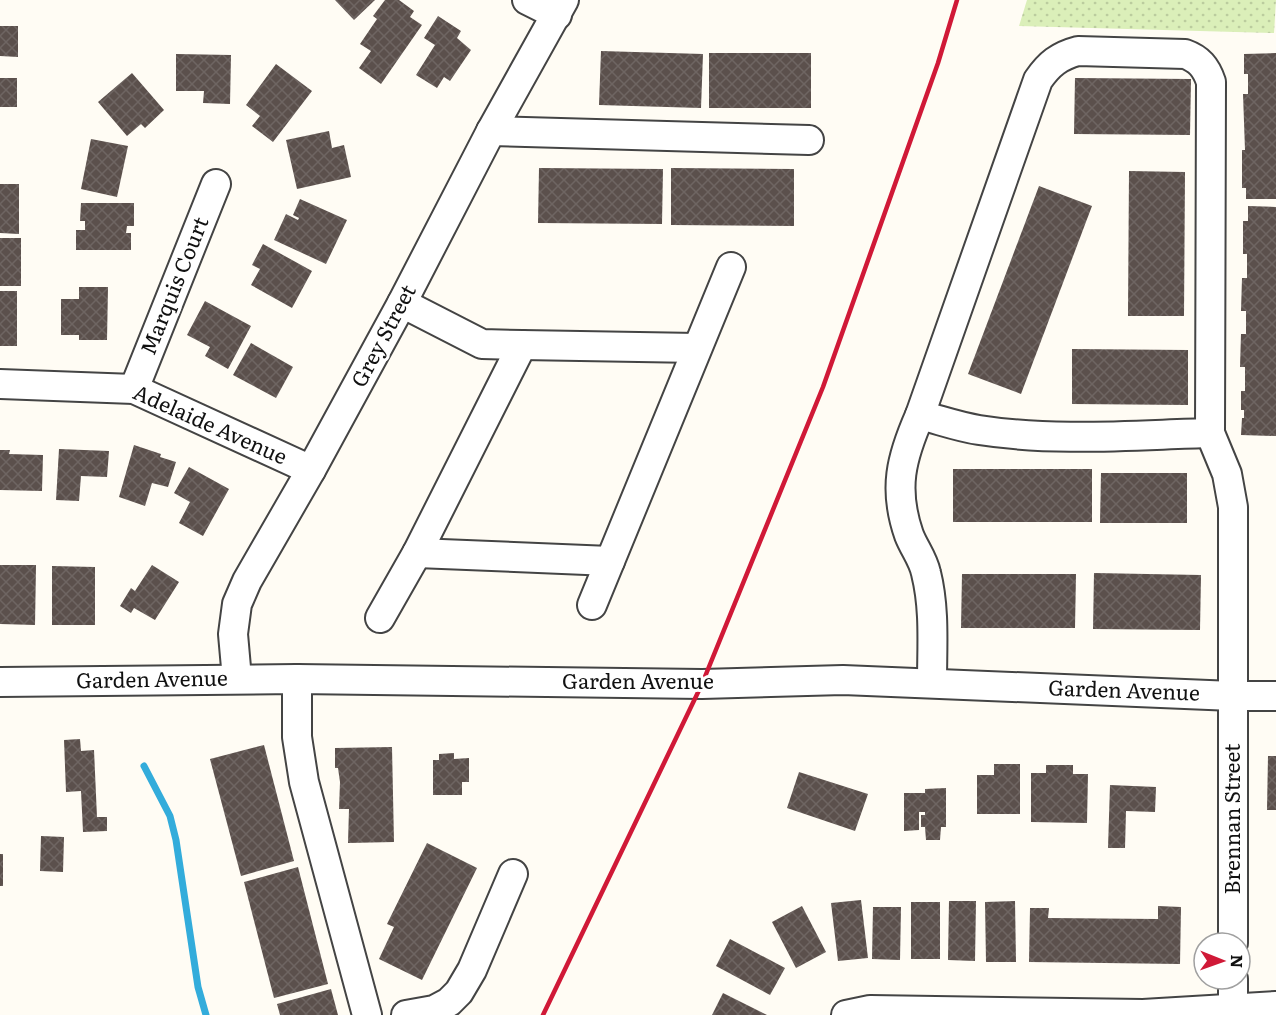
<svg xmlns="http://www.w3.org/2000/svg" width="1276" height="1015" viewBox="0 0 1276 1015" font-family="Literata,serif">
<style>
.park{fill:url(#park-dots)}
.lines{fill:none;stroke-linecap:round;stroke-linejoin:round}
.stream{stroke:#33acdb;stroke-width:7}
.building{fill:url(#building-cross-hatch)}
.minor-casing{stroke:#444;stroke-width:32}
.minor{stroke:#fff;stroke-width:28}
.rail{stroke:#d01937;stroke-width:4.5}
.labels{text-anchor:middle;stroke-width:6;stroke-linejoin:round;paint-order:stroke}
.street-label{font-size:21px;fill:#111;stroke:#fff}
</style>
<defs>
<pattern id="park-dots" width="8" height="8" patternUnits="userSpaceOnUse" patternTransform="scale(1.5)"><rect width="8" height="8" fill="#dbefb9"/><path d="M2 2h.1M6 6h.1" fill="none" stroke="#bbcc9e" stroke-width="1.8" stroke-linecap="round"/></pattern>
<pattern id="building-cross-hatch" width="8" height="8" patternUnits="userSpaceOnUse" patternTransform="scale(1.5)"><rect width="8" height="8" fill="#5b504c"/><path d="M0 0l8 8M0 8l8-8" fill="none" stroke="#6e6562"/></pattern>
</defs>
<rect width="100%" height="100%" fill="#fffcf4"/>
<polygon class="park" points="1027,0 1276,0 1274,33 1019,26"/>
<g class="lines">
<polyline class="stream" points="144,766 170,816 176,840 198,987 206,1015"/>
</g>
<g class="building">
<polygon points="335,0 375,0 354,20"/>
<polygon points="385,0 399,0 414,11 410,17 422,25 381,84 359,68 371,51 360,44 377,19 373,16"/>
<polygon points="438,16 461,31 457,38 471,50 450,81 444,77 437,88 416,75 435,45 424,38"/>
<polygon points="0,26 18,26 18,57 0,56"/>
<polygon points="601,51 703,54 701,108 599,105"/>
<rect x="709" y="53" width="102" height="55"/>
<polygon points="1276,53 1276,199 1246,199 1246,188 1242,188 1242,150 1245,150 1243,94 1248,94 1248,74 1244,74 1244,54"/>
<polygon points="176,54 231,55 230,104 203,103 204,91 176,91"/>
<polygon points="276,64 312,91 273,142 252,126 260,116 246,105"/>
<polygon points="132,73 164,110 145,128 141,124 127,136 98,102"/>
<rect x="0" y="78" width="17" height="29"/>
<polygon points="1075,78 1191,79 1190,135 1074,134"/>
<polygon points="329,131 332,148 344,145 351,177 297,189 286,140"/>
<polygon points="91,139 128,146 117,197 81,189"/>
<polygon points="539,168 663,169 662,224 538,223"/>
<polygon points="671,168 794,169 794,226 671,225"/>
<polygon points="1129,171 1185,172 1184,316 1128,316"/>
<polygon points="0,184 19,184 19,234 0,233"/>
<polygon points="1039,186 1092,206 1021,394 968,374"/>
<polygon points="300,199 347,220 326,264 274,240 286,214 298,220 299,218 293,215"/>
<polygon points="81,203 134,203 134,226 127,226 126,233 131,233 131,250 76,250 76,230 85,230 85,221 80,221"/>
<polygon points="1248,206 1276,207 1276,436 1241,435 1242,418 1244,418 1244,410 1241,410 1241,391 1245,391 1245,367 1240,367 1241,334 1246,334 1246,311 1241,311 1242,278 1247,278 1247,254 1243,254 1243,221 1248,221"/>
<rect x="0" y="238" width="21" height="48"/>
<polygon points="263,244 312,271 292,308 251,285 260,269 252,265"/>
<polygon points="79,287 108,287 107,340 79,340 79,335 61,335 61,299 79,299"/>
<rect x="0" y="291" width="17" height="55"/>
<polygon points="205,301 251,326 228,369 205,356 210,347 187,335"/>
<polygon points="251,343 293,367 276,398 233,375"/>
<polygon points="1072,349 1188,350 1188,405 1072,404"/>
<polygon points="134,445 161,454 160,457 176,462 168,487 152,483 145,506 119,497"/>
<polygon points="59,449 109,451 107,477 81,476 79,501 56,500"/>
<polygon points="0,450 10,450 9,454 43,455 42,491 0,490"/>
<polygon points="189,467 229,489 203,536 179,523 190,502 174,493"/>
<rect x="953" y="469" width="139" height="53"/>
<polygon points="1101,473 1187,473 1187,523 1100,523"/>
<polygon points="0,565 36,565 35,625 0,624"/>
<polygon points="152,565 179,582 155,620 134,608 131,613 120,606 131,588 135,591"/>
<polygon points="52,566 95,567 95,625 52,625"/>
<polygon points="1094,573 1201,575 1200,630 1093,629"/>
<polygon points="962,574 1076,574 1075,628 961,628"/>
<polygon points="80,739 81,751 94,750 97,817 107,817 107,831 83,832 81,791 66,792 64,740"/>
<polygon points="264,745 294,861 241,876 210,759"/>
<polygon points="392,747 394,842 348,843 349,809 339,809 340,782 338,768 335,768 335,748"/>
<polygon points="454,753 454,759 469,758 469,782 462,782 462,795 433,795 433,760 439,760 439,754"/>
<polygon points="1268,756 1276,756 1276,810 1267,810"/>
<polygon points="994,764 1020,764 1020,814 977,814 977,775 994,775"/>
<polygon points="1046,765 1073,765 1073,774 1088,774 1087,823 1031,822 1031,773 1046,773"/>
<polygon points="799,772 868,794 855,831 787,808"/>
<polygon points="1110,785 1156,787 1155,812 1126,811 1125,848 1108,848"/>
<polygon points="946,788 946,827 941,827 940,840 926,840 925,827 921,827 921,815 925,815 925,812 919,812 919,830 904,831 904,793 925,793 925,789"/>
<polygon points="41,836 64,837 63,872 40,871"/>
<polygon points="427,843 477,868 422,980 379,959 394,927 387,924"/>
<rect x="0" y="854" width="3" height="32"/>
<polygon points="298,867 328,984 274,998 244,882"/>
<polygon points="861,900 868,958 838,961 831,903"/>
<polygon points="949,901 976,901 975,961 948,960"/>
<polygon points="1015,901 1016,962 986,962 985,902"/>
<rect x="911" y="902" width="29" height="57"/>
<polygon points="802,906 826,952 796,968 772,922"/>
<polygon points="1158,906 1181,907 1180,964 1029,962 1030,908 1049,908 1048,918 1158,919"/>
<polygon points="873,907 901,907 900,960 872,959"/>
<polygon points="730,939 785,968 770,995 716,966"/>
<polygon points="331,989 338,1015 280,1015 277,1004"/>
<polygon points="723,993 767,1015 712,1015"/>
</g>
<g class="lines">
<g class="minor-casing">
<g id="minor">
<polyline points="527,0 557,15"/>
<polyline points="491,131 809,140"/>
<polyline points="522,345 697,348"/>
<polyline points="0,384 134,389 311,470"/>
<polyline points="134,389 216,184"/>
<path d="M920,415C940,420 959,427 979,430C1055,442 1134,435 1210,433"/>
<polyline points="417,553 610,561"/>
<polyline points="592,605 731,267"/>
<polyline points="380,618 417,553 522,345 482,344 402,303"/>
<polyline points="237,679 233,634 237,604 247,581 311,470 402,303 491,131 564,0"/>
<polyline points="297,679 297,737 304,782 367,1015"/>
<polyline points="0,682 297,679 702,684 843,680 1233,696 1276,696"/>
<path d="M932,683C932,646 935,609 926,573C923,559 914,548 909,535C893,489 901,458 920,415L1038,80C1049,64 1059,56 1078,51L1185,54C1199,59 1206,67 1211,82L1210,433L1227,474L1233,507V943"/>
<polyline points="1233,979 1233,1007"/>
<polyline points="406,1015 434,1010 449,1002 459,992 472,970 513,874"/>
<polyline points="846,1015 870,1010 1143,1014 1276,1006"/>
</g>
</g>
<use href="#minor" class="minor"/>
<polyline class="rail" points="543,1015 702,684 823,387 938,63 957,0"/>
</g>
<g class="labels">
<g class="street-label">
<text transform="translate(175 286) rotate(-68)" y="7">Marquis Court</text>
<text transform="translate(384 336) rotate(-62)" y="7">Grey Street</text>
<text transform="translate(210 425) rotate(24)" y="7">Adelaide Avenue</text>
<text transform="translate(152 680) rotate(-1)" y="7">Garden Avenue</text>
<text x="638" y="689">Garden Avenue</text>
<text transform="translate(1124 691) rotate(2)" y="7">Garden Avenue</text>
<text transform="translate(1233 819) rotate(-90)" y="7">Brennan Street</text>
</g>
</g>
<g transform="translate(1222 961) rotate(91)"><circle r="28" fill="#ffffff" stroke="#a0a0a0" stroke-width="1.5"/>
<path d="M0-4.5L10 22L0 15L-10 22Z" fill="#d01937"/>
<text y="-9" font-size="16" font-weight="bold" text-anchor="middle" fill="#111111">N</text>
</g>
</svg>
